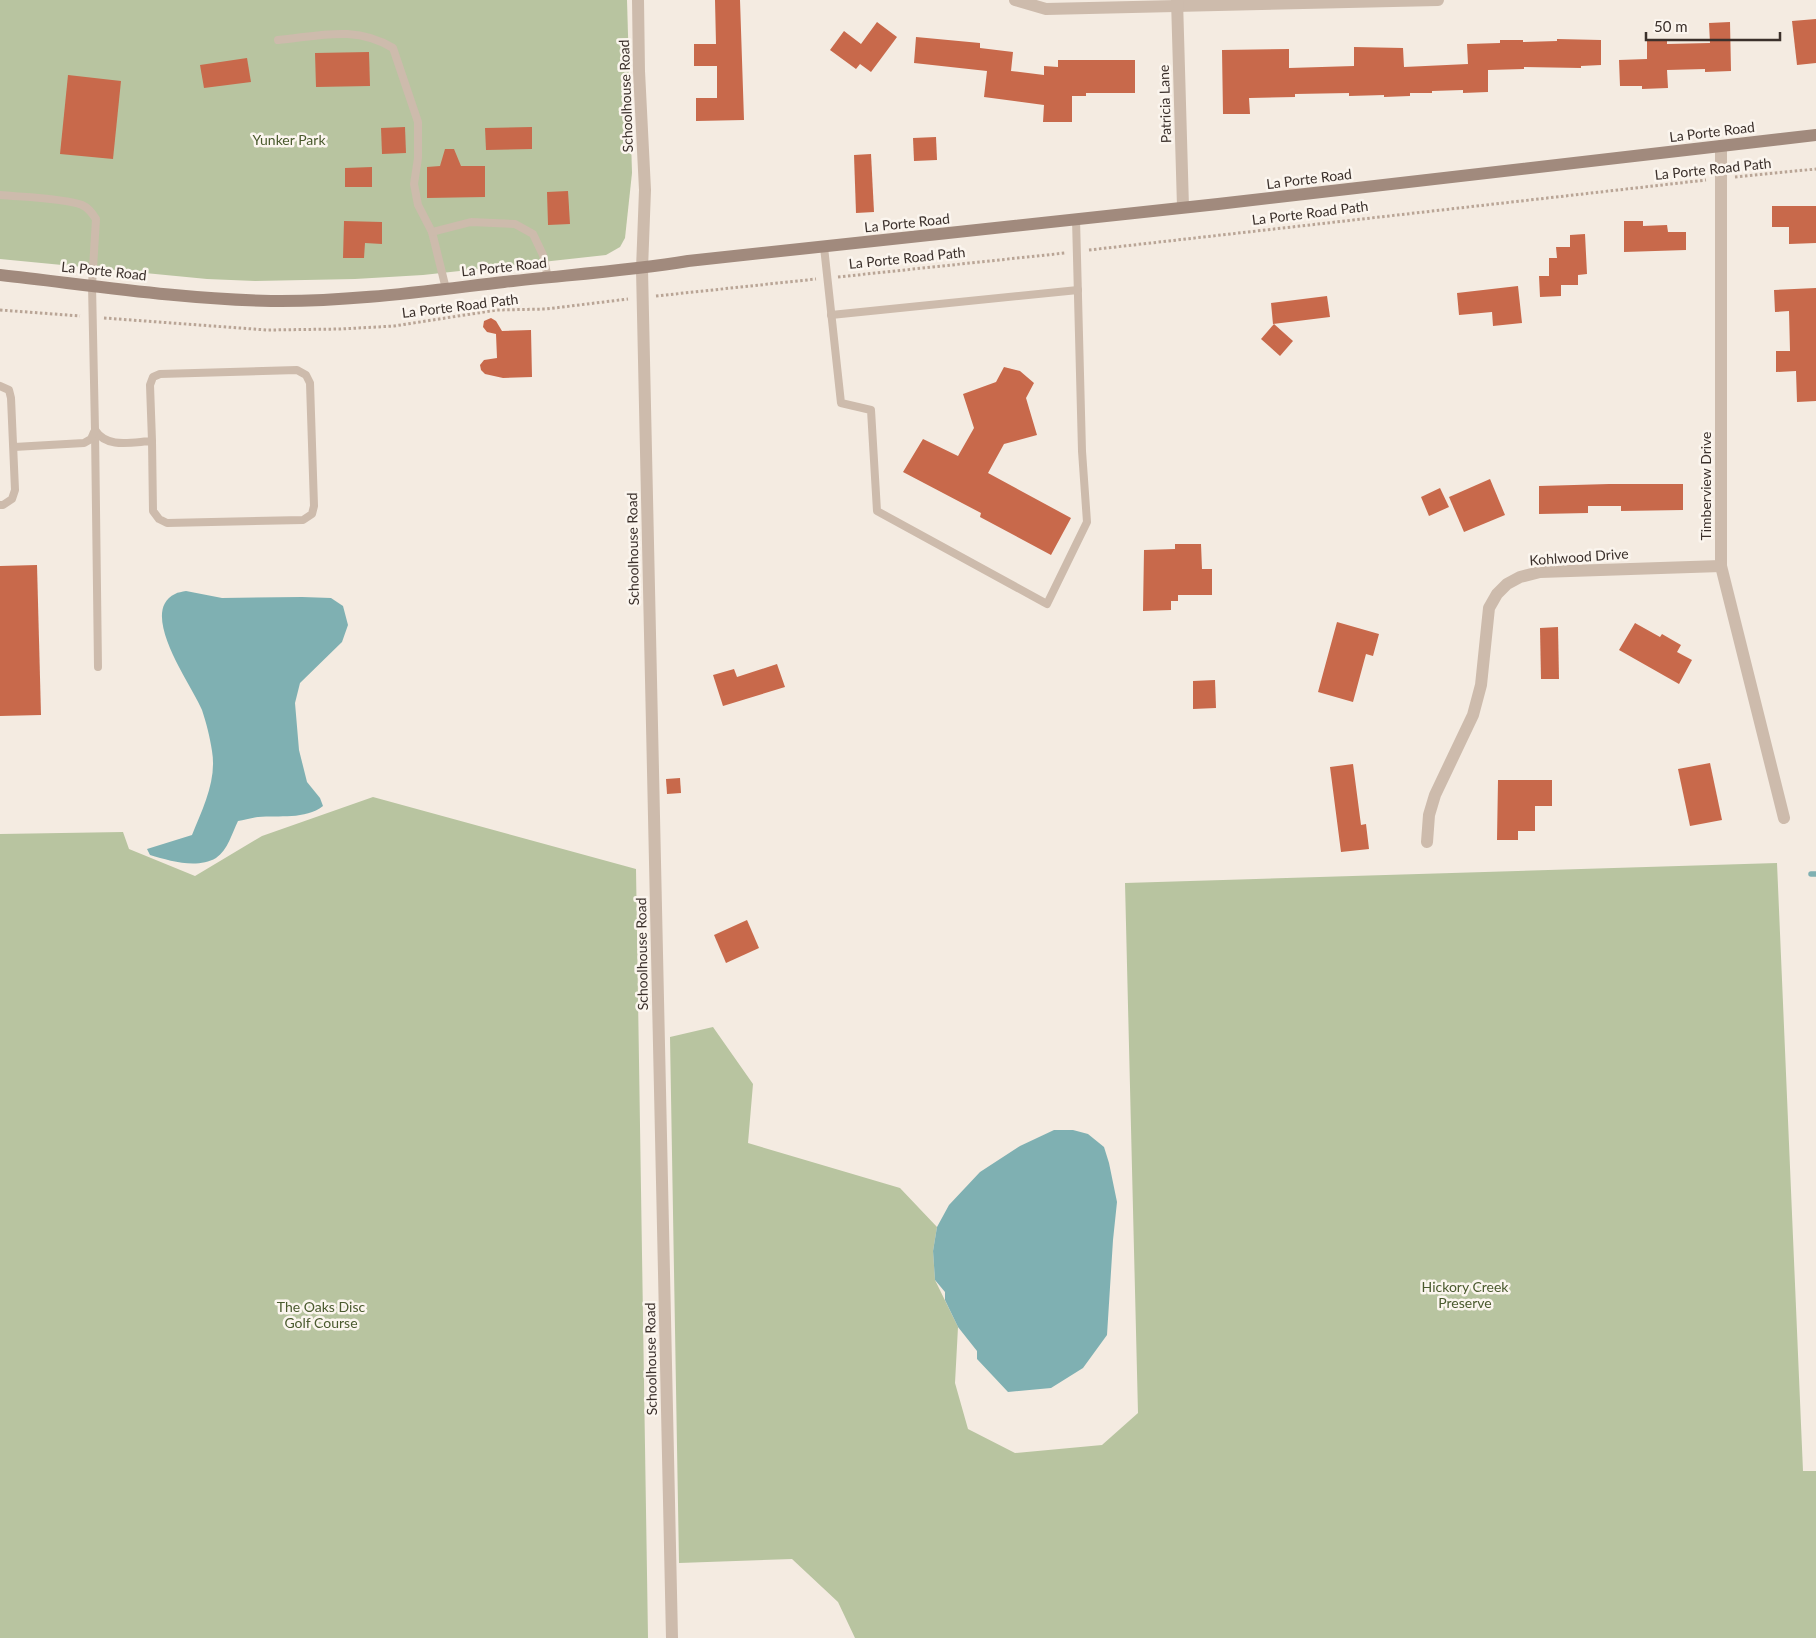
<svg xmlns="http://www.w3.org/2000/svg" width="1816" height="1638" viewBox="0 0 1816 1638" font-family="Lato,sans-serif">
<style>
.green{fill:#b8c4a0}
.water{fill:#7fb0b2}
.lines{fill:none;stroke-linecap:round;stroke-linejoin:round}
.stream{stroke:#7fb0b2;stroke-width:5.5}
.building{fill:#c8694b}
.path{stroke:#b9a596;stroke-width:3;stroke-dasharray:2.5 2.5;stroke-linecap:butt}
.lane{stroke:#cdbbac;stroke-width:8}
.street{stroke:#cdbbac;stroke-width:12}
.secondary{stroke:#a18a7d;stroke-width:12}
.labels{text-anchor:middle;stroke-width:5;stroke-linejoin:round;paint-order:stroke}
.street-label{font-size:14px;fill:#3b302b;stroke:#fbf5ee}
.park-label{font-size:14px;fill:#4a5a2e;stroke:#fbf5ee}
</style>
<rect width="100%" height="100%" fill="#f4ebe1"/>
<g class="green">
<polygon points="0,0 627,0 632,173 625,238 620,247 606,255 423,275 355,279 255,281 207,279 0,259"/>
<polygon points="373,797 636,869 648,1638 0,1638 0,834 123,832 129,849 195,876 262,836"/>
<polygon points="1777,863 1803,1471 1816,1471 1816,1638 855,1638 838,1602 792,1559 679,1563 670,1037 713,1027 753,1084 748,1143 900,1188 937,1227 933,1251 935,1280 958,1327 955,1383 968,1429 1015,1453 1102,1445 1138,1413 1125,883"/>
</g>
<g class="water">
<path d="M186,591L222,598L302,597L331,598L343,606L348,625L342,642L300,683L295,703L299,750L307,782L320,798L323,806C305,820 279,815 258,817C251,818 244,820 238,821C232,833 228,850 216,858C197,869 170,861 150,855L147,849L192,835C203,808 217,780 212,751C210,737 206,722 202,710C193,687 137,612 175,594C178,592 182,592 186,591Z"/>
<polygon points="1054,1130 1073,1130 1088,1134 1104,1147 1109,1163 1117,1202 1113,1240 1107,1335 1083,1368 1051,1388 1008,1392 977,1359 977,1351 958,1327 945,1300 945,1292 935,1280 933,1251 937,1227 949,1205 980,1172 1020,1146"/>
</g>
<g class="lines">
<polyline class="stream" points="1811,874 1816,874"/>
</g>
<g class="building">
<polygon points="715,0 740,0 744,120 696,121 696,98 717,98 717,66 694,66 694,44 716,44"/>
<polygon points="1816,19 1816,63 1797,65 1792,21"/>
<polygon points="877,22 897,37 871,72 860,64 856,69 830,50 844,31 861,44"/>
<polygon points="1730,22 1731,71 1705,72 1705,69 1667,70 1668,88 1642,89 1642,86 1620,86 1619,60 1647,59 1647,40 1667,39 1667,44 1710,43 1709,23"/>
<polygon points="916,37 980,43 980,48 1013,52 1011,71 1044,75 1044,66 1058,67 1058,60 1135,60 1135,93 1086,93 1086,96 1072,96 1072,122 1043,122 1044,105 984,97 987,71 914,63"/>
<polygon points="1557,39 1601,40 1601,65 1581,66 1581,68 1524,67 1524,69 1488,70 1488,92 1463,93 1463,90 1432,91 1432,93 1410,93 1410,96 1384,97 1384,95 1349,96 1349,93 1295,94 1295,97 1249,98 1250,114 1223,114 1222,50 1289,49 1289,68 1354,66 1354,47 1403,48 1404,67 1468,64 1467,44 1500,43 1500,40 1523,40 1523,42 1557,41"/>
<polygon points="369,52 370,86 316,87 315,53"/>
<polygon points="247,58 251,82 204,88 200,65"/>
<polygon points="68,75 121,81 113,159 60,154"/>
<polygon points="405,127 406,153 382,154 381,128"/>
<polygon points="532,127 532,149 486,150 485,128"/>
<polygon points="936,137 937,160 914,161 913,138"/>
<polygon points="445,149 454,149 461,166 485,166 485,197 427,198 427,167 440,166"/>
<polygon points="871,154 874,212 856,213 854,155"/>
<polygon points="372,167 372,187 345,187 345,168"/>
<polygon points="568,191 570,224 548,225 547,192"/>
<polygon points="1772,206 1816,206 1816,243 1789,244 1789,227 1772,227"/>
<polygon points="344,221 382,222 382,244 365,243 364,258 343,258"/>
<polygon points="1624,221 1643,221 1643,226 1667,225 1668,232 1686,232 1686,250 1624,252"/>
<polygon points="1585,234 1587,274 1578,275 1578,285 1561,285 1561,296 1540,297 1539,276 1549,276 1549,258 1557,258 1556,247 1570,247 1570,235"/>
<polygon points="1518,286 1522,323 1493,326 1492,312 1459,315 1457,293"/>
<polygon points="1816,288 1816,401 1797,402 1796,371 1776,372 1776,351 1790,351 1789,311 1775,312 1774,290"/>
<polygon points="1327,296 1330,317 1273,324 1271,303"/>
<polygon points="491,318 496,321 502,331 531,330 532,377 503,378 485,374 481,370 480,365 484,360 497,358 496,334 487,332 483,327 484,321"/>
<polygon points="1274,324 1293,341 1280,356 1261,339"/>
<polygon points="1004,367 1020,371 1034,383 1026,398 1037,435 1004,444 988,473 1071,518 1051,555 980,517 981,513 903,472 923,439 958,456 974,428 963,394 996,382"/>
<polygon points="1490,479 1505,515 1464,532 1449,497"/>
<polygon points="1609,484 1683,484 1683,510 1621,511 1621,506 1588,506 1588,513 1539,514 1539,486"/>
<polygon points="1440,488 1449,507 1429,516 1421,497"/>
<polygon points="1175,544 1201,544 1202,569 1212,569 1212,595 1178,595 1178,601 1171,601 1171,610 1143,611 1144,550 1175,549"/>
<polygon points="37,565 41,715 0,716 0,566"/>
<polygon points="1337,622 1379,634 1373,656 1366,654 1353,702 1318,692"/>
<polygon points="1635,623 1660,637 1662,634 1681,645 1677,652 1692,660 1679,684 1619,650"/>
<polygon points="1558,627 1559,679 1541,679 1540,628"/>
<polygon points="777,664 785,687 723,706 713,675 734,669 737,677"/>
<polygon points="1215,680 1216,708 1193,709 1193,681"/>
<polygon points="1710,763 1722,820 1690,826 1678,769"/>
<polygon points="1353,764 1361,825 1366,824 1369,849 1341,852 1330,767"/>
<polygon points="680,778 681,793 667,794 666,779"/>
<polygon points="1498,780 1552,780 1552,806 1535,806 1535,831 1518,831 1518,840 1497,840"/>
<polygon points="747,920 759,948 726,963 714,935"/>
</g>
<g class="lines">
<g class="path">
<polyline points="1735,177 1816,169"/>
<polyline points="1089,250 1706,180"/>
<polyline points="838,277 1065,253"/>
<polyline points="656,296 816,279"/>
<polyline points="0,310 80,316"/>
<polyline points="104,318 267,330 341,329 394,326 497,310 546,309 628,299"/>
</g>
<g class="lane">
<path d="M278,40C320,36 355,25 393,48L418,122V158L414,184L418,205L432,232L446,289"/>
<path d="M0,195C21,197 64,198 82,205C89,208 92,213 96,219L92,285L95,430C107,449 132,442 152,441L150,385L153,377L160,374L297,370L306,375L310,383L314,506L312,514L303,520L167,523L159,519L153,511L152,441"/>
<polyline points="432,232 471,222 515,224 533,234 543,255 548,278"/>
<polyline points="824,247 841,403 871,410 877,511 1047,604 1087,522 1082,451 1076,219"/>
<polyline points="831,315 1078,290"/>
<polyline points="0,386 9,390 11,398 15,490 12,499 3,505 0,505"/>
<polyline points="95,430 98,667"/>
<polyline points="14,447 84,443 91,439 94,432"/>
</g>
<g class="street">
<polyline points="638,0 639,71 645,190 642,269 672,1638"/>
<polyline points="1015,0 1046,9 1438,0"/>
<polyline points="1177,0 1183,207"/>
<polyline points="1721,146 1721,566 1784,818"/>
<polyline points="1427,842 1429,815 1435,795 1473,715 1481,685 1489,608 1497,594 1507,584 1520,577 1540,572 1721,566"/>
</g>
<path class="secondary" d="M0,275C90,285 180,299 271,301C349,302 426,291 504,282C565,275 627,271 688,261L1218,204L1816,135"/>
</g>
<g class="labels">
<g class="street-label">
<text transform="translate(626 96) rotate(-92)" y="5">Schoolhouse Road</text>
<text transform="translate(1165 104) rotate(-92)" y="5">Patricia Lane</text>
<text transform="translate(1712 132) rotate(-7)" y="5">La Porte Road</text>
<text transform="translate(1713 169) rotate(-6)" y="5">La Porte Road Path</text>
<text transform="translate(1309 179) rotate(-7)" y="5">La Porte Road</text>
<text transform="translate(1310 213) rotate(-7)" y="5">La Porte Road Path</text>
<text transform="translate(907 223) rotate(-6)" y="5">La Porte Road</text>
<text transform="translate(907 258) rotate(-6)" y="5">La Porte Road Path</text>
<text transform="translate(504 267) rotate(-6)" y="5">La Porte Road</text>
<text transform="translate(104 271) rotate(6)" y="5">La Porte Road</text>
<text transform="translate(460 306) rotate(-7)" y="5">La Porte Road Path</text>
<text transform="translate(1706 486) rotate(-90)" y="5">Timberview Drive</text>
<text transform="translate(633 549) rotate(-91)" y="5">Schoolhouse Road</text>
<text transform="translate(1579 557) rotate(-4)" y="5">Kohlwood Drive</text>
<text transform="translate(642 954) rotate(-91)" y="5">Schoolhouse Road</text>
<text transform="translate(651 1359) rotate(-91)" y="5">Schoolhouse Road</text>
</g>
<g class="park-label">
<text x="289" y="145">Yunker Park</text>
<text x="1465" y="1292">Hickory Creek<tspan x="1465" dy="16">Preserve</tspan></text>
<text x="321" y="1312">The Oaks Disc<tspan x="321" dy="16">Golf Course</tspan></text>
</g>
</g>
<path d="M1646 32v8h134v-8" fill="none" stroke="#3b302b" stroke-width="2.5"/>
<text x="1654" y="32" font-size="15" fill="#3b302b" stroke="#fbf5ee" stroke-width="4" paint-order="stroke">50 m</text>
</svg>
